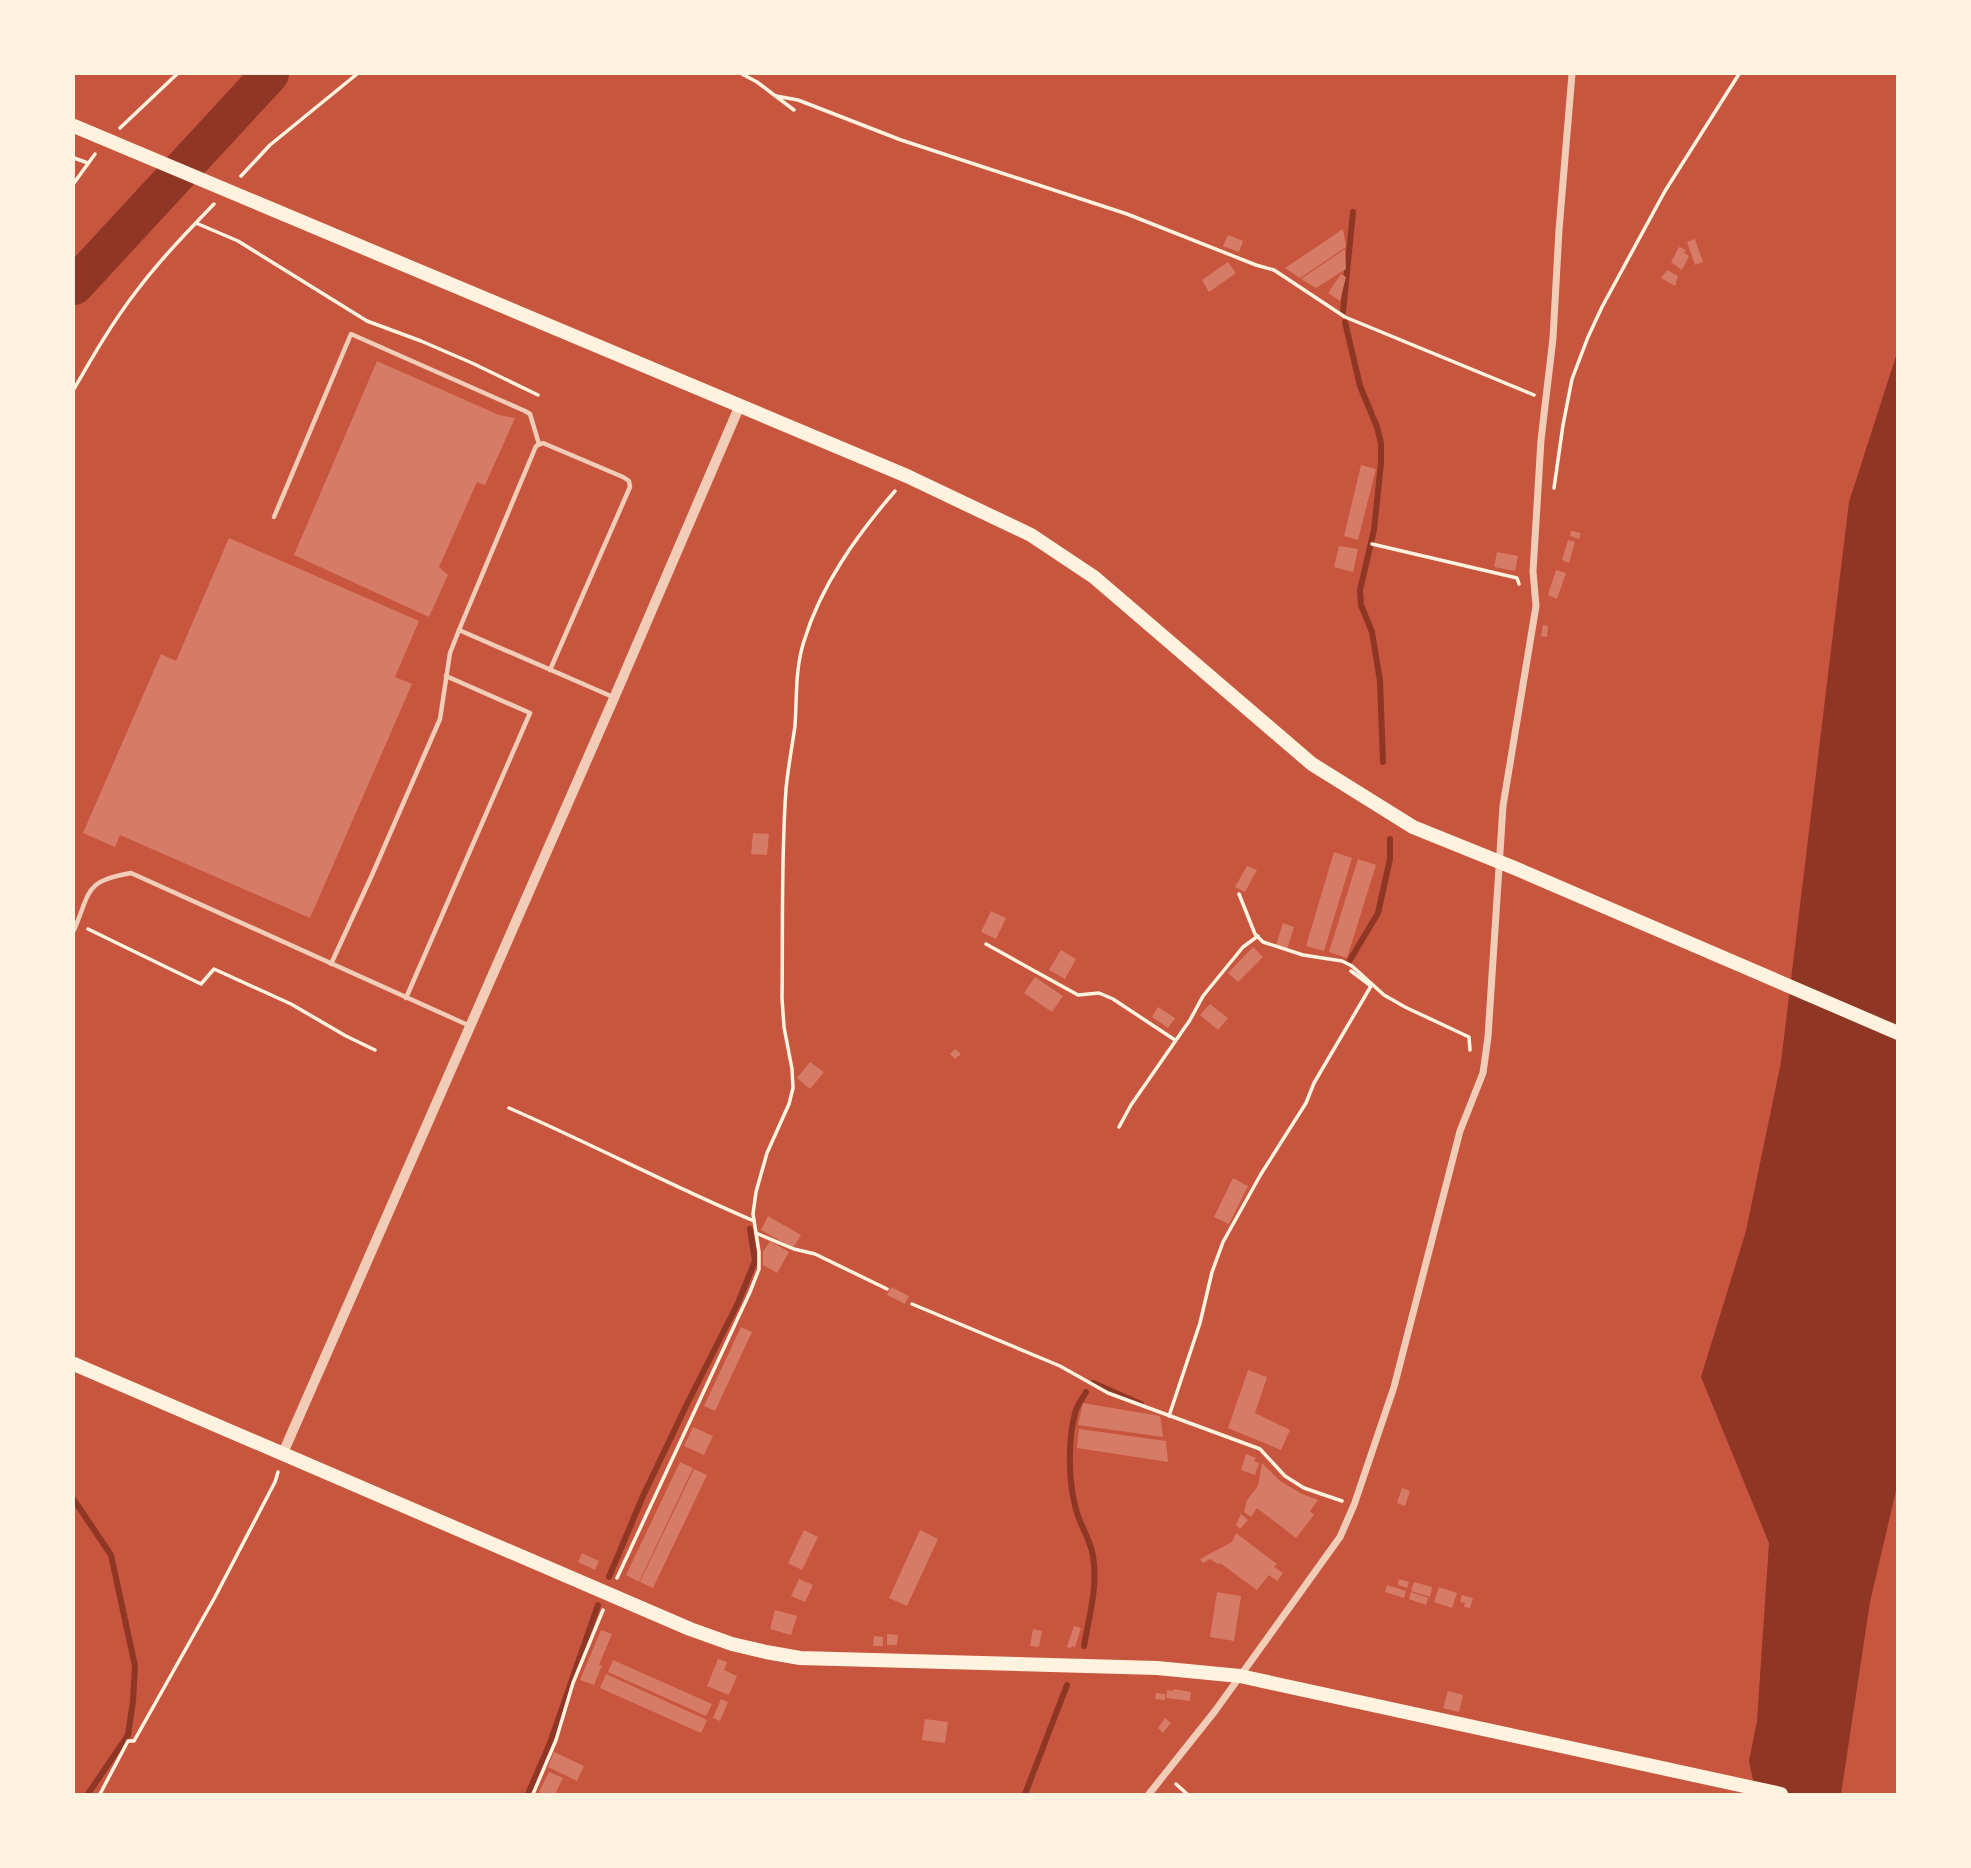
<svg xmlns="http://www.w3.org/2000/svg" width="1971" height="1868" viewBox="0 0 1971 1868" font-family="'Golos Text',sans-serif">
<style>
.water{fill:#8f3625}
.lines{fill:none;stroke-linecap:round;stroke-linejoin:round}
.stream{stroke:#8f3625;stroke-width:6}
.river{stroke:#8f3625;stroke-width:38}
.building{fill:#d67c66}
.path{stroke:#fff3e0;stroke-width:3.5}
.service{stroke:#f1ccb7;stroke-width:4.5}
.minor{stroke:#f1ccb7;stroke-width:7}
.tertiary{stroke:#f1ccb7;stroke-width:10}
.primary{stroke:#fff3e0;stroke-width:14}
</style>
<rect width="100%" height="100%" fill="#c8553d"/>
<polygon class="water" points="1897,353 1898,1482 1870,1602 1841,1794 1756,1794 1749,1761 1757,1721 1769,1543 1701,1377 1746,1231 1781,1062 1849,502"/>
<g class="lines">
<g class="stream">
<polyline points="1343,312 1353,212"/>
<polyline points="1345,322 1360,386 1377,427 1381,443 1381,463 1374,530 1360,590 1361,605 1372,632 1380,681 1383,762"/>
<polyline points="1350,960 1378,913 1390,859 1390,839"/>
<polyline points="1093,1383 1141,1404"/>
<polyline points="74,1500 111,1555 135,1666 133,1701 128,1735 88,1794"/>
<polyline points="609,1577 643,1496 685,1408 738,1303 755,1261 750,1229"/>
<path d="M1084,1646C1089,1616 1098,1588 1093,1556C1091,1543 1083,1529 1078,1516C1068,1487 1067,1439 1076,1410C1078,1404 1083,1398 1086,1392"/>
<polyline points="528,1794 550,1743 598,1605"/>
<polyline points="1025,1794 1067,1685"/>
</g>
<polyline class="river" points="74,286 270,74"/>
</g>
<g class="building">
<polygon points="1343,229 1346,247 1300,278 1285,268"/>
<polygon points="1228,235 1243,241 1239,252 1223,246"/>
<polygon points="1695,239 1703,262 1695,265 1687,242"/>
<polygon points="1679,247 1686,250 1684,253 1689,256 1682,270 1671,262"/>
<polygon points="1345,249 1346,269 1316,288 1301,279"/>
<polygon points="1228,262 1236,273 1209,292 1202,280"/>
<polygon points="1667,270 1678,276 1675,286 1661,278"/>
<polygon points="1341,274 1346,277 1340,301 1328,293"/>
<polygon points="377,361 499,415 515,418 485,485 477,482 439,567 448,575 429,617 294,555"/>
<polygon points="1361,465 1376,469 1358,540 1344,536"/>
<polygon points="1571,531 1581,533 1579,539 1570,536"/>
<polygon points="229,538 419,621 395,677 412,684 310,918 120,835 115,847 83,833 161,654 176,661"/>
<polygon points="1568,540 1575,542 1569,563 1562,560"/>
<polygon points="1339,546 1358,549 1353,572 1334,567"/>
<polygon points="1497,552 1518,556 1515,571 1494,567"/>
<polygon points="1556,570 1566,573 1557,599 1548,595"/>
<polygon points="1543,625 1548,626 1547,637 1541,636"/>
<polygon points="753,833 769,834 767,855 751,854"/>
<polygon points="1334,852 1352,858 1324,951 1306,946"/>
<polygon points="1358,859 1376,865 1347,958 1329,952"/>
<polygon points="1247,866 1257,870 1245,892 1235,887"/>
<polygon points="991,911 1006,918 996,939 981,932"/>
<polygon points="1283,923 1294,927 1287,949 1276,945"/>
<polygon points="1253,947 1263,957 1238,982 1228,973"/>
<polygon points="1061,950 1076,959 1065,979 1049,970"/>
<polygon points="1035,977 1063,996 1052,1012 1024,993"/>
<polygon points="1210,1004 1228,1018 1218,1030 1200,1015"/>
<polygon points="1158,1007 1175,1018 1168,1028 1152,1017"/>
<polygon points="955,1049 961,1054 955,1059 950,1054"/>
<polygon points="810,1062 824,1072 810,1089 797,1078"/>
<polygon points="1233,1178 1248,1186 1229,1224 1214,1217"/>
<polygon points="768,1216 801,1235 793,1248 761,1230"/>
<polygon points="770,1241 789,1252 777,1273 763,1265 763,1252"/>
<polygon points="891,1287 909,1296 905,1304 887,1295"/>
<polygon points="741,1327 752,1332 715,1411 704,1406"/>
<polygon points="1248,1370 1267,1377 1255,1413 1290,1430 1281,1450 1228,1428"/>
<polygon points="1083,1403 1160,1416 1163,1437 1078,1425"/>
<polygon points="693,1427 713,1436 704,1455 684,1446"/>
<polygon points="1079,1429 1166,1441 1168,1462 1077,1448"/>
<polygon points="1246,1454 1256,1458 1254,1461 1259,1463 1255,1475 1241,1470"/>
<polygon points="680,1462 693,1468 639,1582 626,1575"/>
<polygon points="1262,1463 1280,1481 1302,1494 1318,1500 1310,1511 1314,1515 1296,1538 1257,1508 1251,1517 1244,1512 1247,1500 1258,1486"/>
<polygon points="694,1469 707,1475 653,1588 640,1582"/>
<polygon points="1402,1488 1410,1491 1405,1506 1397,1503"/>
<polygon points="1241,1514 1248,1520 1240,1529 1236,1525"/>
<polygon points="804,1530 818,1537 802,1570 788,1563"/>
<polygon points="920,1530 938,1539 907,1606 889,1598"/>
<polygon points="1236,1533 1277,1564 1274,1567 1283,1573 1277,1581 1269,1575 1257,1590 1220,1563 1218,1564 1210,1559 1203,1563 1200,1559 1232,1542"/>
<polygon points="582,1553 599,1561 595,1570 578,1562"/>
<polygon points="799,1579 813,1585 805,1602 791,1596"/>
<polygon points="1399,1579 1409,1582 1407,1588 1398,1585"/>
<polygon points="1414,1582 1432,1587 1430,1597 1411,1591"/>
<polygon points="1387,1585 1406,1591 1404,1598 1385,1592"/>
<polygon points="1439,1587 1457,1593 1452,1608 1434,1602"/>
<polygon points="1217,1592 1241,1596 1234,1641 1210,1637"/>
<polygon points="1411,1592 1428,1598 1426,1605 1409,1599"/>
<polygon points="1462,1595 1473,1598 1470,1608 1464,1607 1465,1603 1460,1602"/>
<polygon points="775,1610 797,1616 791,1635 770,1629"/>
<polygon points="1074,1626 1081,1628 1075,1647 1072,1646 1071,1648 1067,1647"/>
<polygon points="1033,1629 1042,1631 1039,1647 1030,1646"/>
<polygon points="601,1630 612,1634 599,1665 602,1665 594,1685 580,1680"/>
<polygon points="887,1634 898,1635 897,1645 887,1645"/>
<polygon points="874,1636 883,1637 883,1646 873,1646"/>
<polygon points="718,1659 727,1662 724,1670 737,1676 729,1695 707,1686"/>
<polygon points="613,1660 712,1704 706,1716 608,1672"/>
<polygon points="606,1674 707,1720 701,1733 600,1688"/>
<polygon points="1174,1689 1191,1692 1190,1701 1166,1698 1167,1690 1173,1691"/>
<polygon points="1448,1691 1463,1695 1459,1712 1443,1708"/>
<polygon points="1156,1693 1165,1694 1165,1700 1155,1699"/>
<polygon points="721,1699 728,1702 720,1721 713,1718"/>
<polygon points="1165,1718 1171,1723 1163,1733 1158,1728"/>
<polygon points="925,1719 948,1722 945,1743 922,1740"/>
<polygon points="554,1752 584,1766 577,1781 548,1767"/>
<polygon points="549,1772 563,1778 555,1794 546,1794 539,1792"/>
</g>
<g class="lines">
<g class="path">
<polyline points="742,74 757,82 794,110"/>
<polyline points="776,96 798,100 901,140 1127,214 1256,265 1274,270 1345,317 1534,395"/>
<polyline points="120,128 177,74"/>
<polyline points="74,158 88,163"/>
<polyline points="241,176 270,145 357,74"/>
<polyline points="74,183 95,154"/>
<polyline points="196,223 238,241 367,321 421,341 472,363 538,395"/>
<path d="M74,389C93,356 112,323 135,293C159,261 186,233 214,204"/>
<polyline points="1554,488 1563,425 1572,379 1588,337 1602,307 1665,191 1739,74"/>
<polyline points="1372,544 1517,578 1519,584"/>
<polyline points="1239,894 1255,934 1263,942 1303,955 1342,961 1352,966 1384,995 1405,1007 1469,1037 1470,1050"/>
<polyline points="88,929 201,984 214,969 291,1004 346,1036 375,1050"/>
<polyline points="986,944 1078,995 1099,993 1113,999 1175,1040"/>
<path d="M509,1108C592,1144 671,1186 754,1221"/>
<polyline points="1119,1127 1131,1105 1190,1020 1203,996 1243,947 1258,936"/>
<polyline points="756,1233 794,1249 815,1254 887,1289"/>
<polyline points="912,1304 1060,1366 1108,1393 1260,1449 1285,1476 1304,1488 1342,1501"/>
<polyline points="1169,1416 1200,1323 1212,1272 1223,1242 1261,1174 1306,1103 1314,1083 1371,986 1351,971"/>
<path d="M617,1578L750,1292L759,1269V1252L753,1214L756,1192L767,1153L789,1104L793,1088L792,1069L784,1027L782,998C783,929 781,859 786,789C788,768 792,747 795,726C797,697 795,669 804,641C821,585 857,535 895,491"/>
<polyline points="1176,1784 1187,1794"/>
<polyline points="100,1794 128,1741 134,1741 215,1597 275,1482 278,1472"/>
<polyline points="533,1794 556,1740 573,1683 603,1610"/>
</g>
<g class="service">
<polyline points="274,517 351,334 525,411 530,414 539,444"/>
<polyline points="459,630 536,446 543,443 623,477 629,481 630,487 550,670"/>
<path d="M74,930C91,891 84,881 131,873L470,1026"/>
<polyline points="331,964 372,875 440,719 450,653 459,630 613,697"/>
<polyline points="406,998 530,713 446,676"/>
</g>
<polyline class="minor" points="1149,1794 1215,1711 1340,1537 1354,1505 1394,1387 1460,1131 1483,1073 1488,1037 1503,806 1536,606 1533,571 1541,440 1553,338 1559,230 1572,74"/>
<polyline class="tertiary" points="283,1453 614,698 740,405"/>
<g class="primary">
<polyline points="74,126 907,476 1031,535 1094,577 1312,764 1413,827 1517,869 1898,1033"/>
<polyline points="74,1364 690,1629 732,1644 766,1652 800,1658 1157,1668 1240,1676 1781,1794"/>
</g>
</g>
<rect width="1971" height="1868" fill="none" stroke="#fff3e0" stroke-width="150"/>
</svg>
